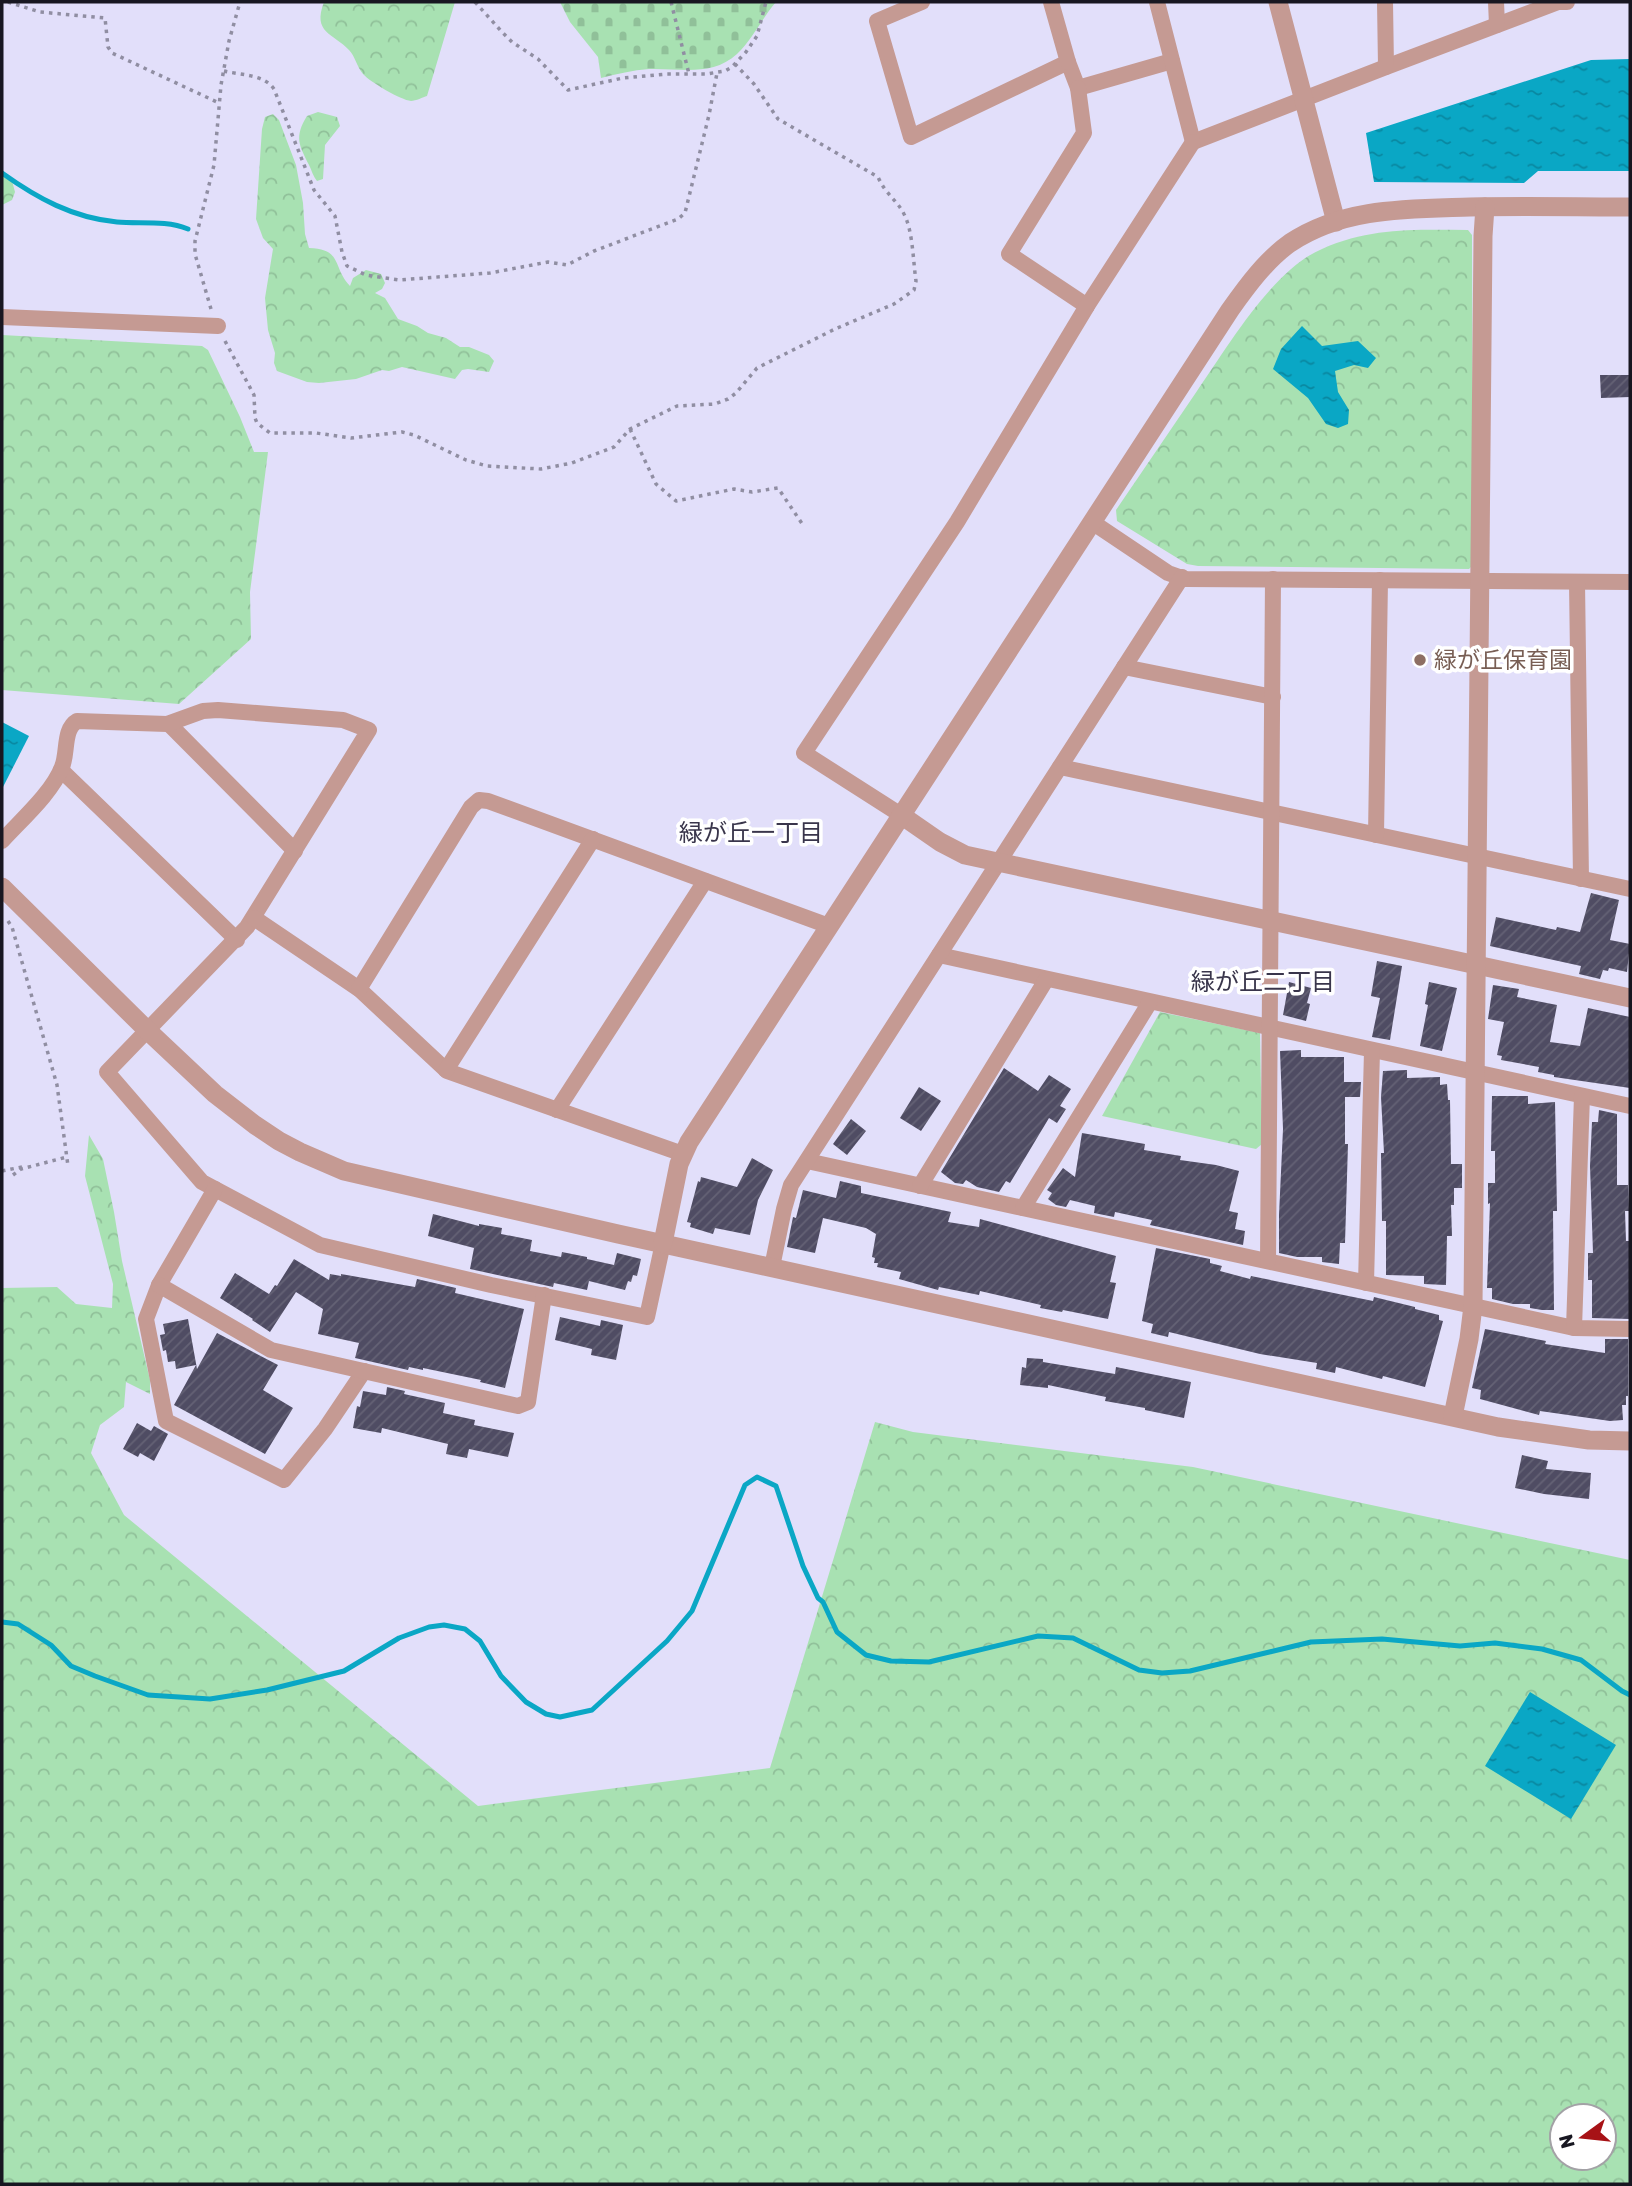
<svg xmlns="http://www.w3.org/2000/svg" width="1632" height="2186" viewBox="0 0 1632 2186" font-family="Rubik,'Noto Sans JP',sans-serif">
<style>
.forest{fill:url(#forest-crowns);fill-rule:evenodd}
.cemetery{fill:url(#cemetery-stones)}
.water{fill:url(#water-ripples)}
.lines{fill:none;stroke-linecap:round;stroke-linejoin:round}
.stream{stroke:#0aa7c5;stroke-width:5}
.building{fill:url(#building-hatch)}
.path{stroke:#908ea2;stroke-width:3.5;stroke-dasharray:3.5 5;stroke-linecap:butt}
.minor{stroke:#c59a93;stroke-width:16}
.tertiary{stroke:#c59a93;stroke-width:19}
.education-dot{fill:#8d6e63;stroke:#fff;stroke-width:2.5}
.labels{text-anchor:middle;stroke-width:7;stroke-linejoin:round;paint-order:stroke}
.education-label{font-size:23px;fill:#785e54;stroke:#fff;text-anchor:start}
.neighbourhood-label{font-size:24px;fill:#39354b;stroke:#fff}
</style>
<defs>
<pattern id="forest-crowns" width="20" height="18" patternUnits="userSpaceOnUse" patternTransform="scale(1.75)"><rect width="20" height="18" fill="#a8e1b2"/><path d="M2 6a3 3 0 1 1 6 0M12 15a3 3 0 1 1 6 0" fill="none" stroke="#90c099"/></pattern>
<pattern id="cemetery-stones" width="16" height="16" patternUnits="userSpaceOnUse" patternTransform="scale(1.75)"><rect width="16" height="16" fill="#a8e1b2"/><path d="M2 7V4a2 2 0 0 1 4 0v3zM10 15v-3a2 2 0 0 1 4 0v3z" fill="#90c099"/></pattern>
<pattern id="water-ripples" width="26" height="14" patternUnits="userSpaceOnUse" patternTransform="scale(1.75)"><rect width="26" height="14" fill="#0aa7c5"/><path d="M2 4q2-2 4 0t4 0M15 11q2-2 4 0t4 0" fill="none" stroke="#0987a0"/></pattern>
<pattern id="building-hatch" width="6" height="6" patternUnits="userSpaceOnUse" patternTransform="scale(1.75)"><rect width="6" height="6" fill="#4f4c63"/><path d="M-1 1l2-2M0 6l6-6M5 7l2-2" fill="none" stroke="#646275"/></pattern>
</defs>
<rect width="100%" height="100%" fill="#e2dffa"/>
<g class="forest">
<path d="M324,2H455L427,96C423,97 416,101 411,101C401,100 370,82 363,74C357,67 355,56 349,50C333,33 312,33 324,2Z"/>
<path d="M318,112L337,117L340,126L325,145L323,179L317,181C313,176 312,171 309,165C299,145 294,137 307,116Z"/>
<path d="M273,114L279,120L296,165L303,203L305,234L309,248C343,249 332,267 350,286L353,278L366,270L381,274L385,283L382,289L375,293L385,298L398,319L417,326L428,333L446,338L460,347H469L489,355L494,361L489,372L468,369L462,370L455,379L402,367L389,371L382,370L356,379L319,383L307,382L277,371L274,363L275,353L268,330L265,298L273,249L263,238L256,219L262,129L265,117Z"/>
<polygon points="2,171 11,177 15,192 12,200 2,205"/>
<path d="M1468,230L1472,235L1473,565L1469,569L1198,566L1187,564L1117,521L1116,510C1143,470 1170,431 1197,391C1227,348 1273,269 1322,249C1372,227 1416,230 1468,230Z"/>
<polygon points="2,335 202,346 208,350 240,417 254,452 268,452 250,592 251,639 179,704 2,690"/>
<polygon points="1160,1012 1260,1033 1262,1144 1256,1149 1102,1116"/>
<path d="M89,1135L103,1159L114,1212L122,1261L150,1380V1394L126,1382L124,1407L100,1425L91,1453L124,1515L478,1806L770,1768L875,1422L913,1432L1193,1467L1630,1560V2184H2V1288L57,1287L76,1304L112,1308L113,1284L85,1176ZM1562,2116H1604V2158H1562Z"/>
</g>
<path class="cemetery" d="M560,2H776C762,18 753,39 737,54C712,77 680,68 649,69C633,70 617,74 601,78L598,57L570,22Z"/>
<g class="water">
<polygon points="1630,59 1630,171 1538,171 1524,183 1374,182 1366,133 1591,60"/>
<polygon points="1302,326 1322,346 1358,341 1376,358 1368,368 1354,365 1335,371 1338,392 1349,410 1348,424 1338,428 1326,424 1308,398 1273,369 1281,349"/>
<polygon points="2,722 29,736 2,789"/>
<polygon points="1530,1692 1616,1745 1571,1819 1485,1766"/>
</g>
<g class="lines">
<g class="stream">
<path d="M2,173C37,198 73,218 117,222C140,224 166,220 188,229"/>
<polyline points="2,1622 18,1624 51,1645 71,1666 95,1676 148,1695 210,1699 267,1690 344,1671 399,1638 429,1627 444,1625 465,1629 480,1641 501,1676 526,1702 546,1714 560,1717 592,1710 667,1641 692,1611 745,1485 757,1477 776,1486 803,1566 818,1598 823,1602 837,1632 866,1655 891,1661 929,1662 1038,1636 1073,1638 1139,1670 1162,1673 1190,1671 1311,1642 1382,1639 1460,1646 1495,1643 1542,1649 1581,1660 1622,1691 1630,1695"/>
</g>
</g>
<g class="building">
<polygon points="1600,375 1630,375 1630,397 1601,398"/>
<polygon points="1591,893 1619,900 1610,940 1630,944 1627,972 1609,968 1608,971 1603,970 1600,979 1579,974 1581,966 1490,946 1496,917 1556,930 1557,927 1580,932"/>
<polygon points="1377,961 1402,966 1390,1040 1372,1037 1380,998 1371,996"/>
<polygon points="1289,982 1311,988 1307,1003 1310,1004 1306,1021 1283,1015"/>
<polygon points="1429,982 1457,988 1442,1051 1420,1046 1428,1005 1425,1004"/>
<polygon points="1493,985 1519,989 1517,997 1557,1005 1550,1042 1580,1046 1588,1008 1630,1017 1630,1088 1554,1077 1554,1075 1538,1072 1539,1067 1501,1060 1502,1056 1497,1055 1504,1022 1488,1019"/>
<polygon points="1301,1050 1301,1057 1344,1057 1344,1082 1361,1082 1360,1097 1345,1097 1345,1144 1348,1144 1345,1243 1340,1243 1339,1264 1322,1262 1322,1257 1297,1257 1279,1253 1279,1215 1283,1129 1280,1051"/>
<polygon points="1004,1068 1038,1091 1049,1075 1071,1089 1060,1106 1066,1109 1057,1123 1049,1118 1010,1183 1006,1181 999,1192 977,1187 966,1180 963,1184 955,1183 941,1172"/>
<polygon points="1407,1070 1407,1078 1440,1077 1440,1085 1447,1084 1448,1100 1450,1100 1451,1164 1462,1164 1462,1188 1454,1188 1454,1205 1451,1205 1452,1236 1447,1236 1446,1285 1424,1284 1424,1276 1386,1275 1386,1221 1382,1221 1381,1153 1384,1153 1381,1097 1383,1071"/>
<polygon points="919,1087 941,1101 921,1131 900,1118"/>
<polygon points="1492,1096 1528,1096 1528,1104 1555,1102 1557,1211 1553,1211 1554,1310 1542,1310 1530,1308 1530,1304 1513,1304 1492,1299 1492,1288 1487,1288 1490,1203 1488,1204 1488,1183 1495,1183 1495,1151 1491,1151"/>
<polygon points="1599,1110 1617,1114 1617,1185 1628,1185 1629,1211 1625,1211 1626,1241 1630,1241 1630,1319 1592,1318 1592,1280 1588,1280 1588,1253 1593,1253 1590,1166 1592,1122 1598,1122"/>
<polygon points="851,1119 866,1131 847,1155 833,1144"/>
<polygon points="1082,1133 1145,1144 1144,1150 1181,1156 1180,1160 1216,1165 1239,1171 1229,1211 1238,1213 1235,1229 1245,1231 1243,1245 1150,1225 1152,1220 1115,1212 1114,1217 1094,1213 1095,1206 1070,1200 1066,1207 1056,1205 1048,1199 1052,1193 1047,1190 1063,1168 1075,1177"/>
<polygon points="752,1158 773,1170 758,1200 750,1235 715,1228 713,1234 690,1227 691,1223 687,1222 698,1181 700,1182 701,1177 737,1187"/>
<polygon points="840,1181 861,1186 861,1193 951,1212 948,1222 979,1227 980,1219 1116,1256 1110,1282 1116,1283 1108,1319 1063,1310 1062,1312 1040,1308 1041,1305 980,1291 979,1295 939,1287 938,1290 899,1279 901,1272 877,1267 878,1263 874,1263 875,1258 872,1257 876,1234 866,1228 823,1218 815,1253 787,1247 793,1217 796,1218 803,1190 836,1198"/>
<polygon points="433,1214 479,1226 479,1224 502,1228 501,1234 532,1240 530,1251 561,1257 562,1252 587,1257 587,1259 614,1265 617,1253 641,1259 637,1276 633,1275 631,1282 628,1281 625,1290 589,1281 587,1290 554,1283 553,1287 470,1269 474,1248 428,1236"/>
<polygon points="1156,1248 1210,1259 1210,1263 1222,1266 1220,1271 1250,1279 1251,1276 1373,1301 1374,1297 1415,1307 1415,1309 1439,1315 1439,1320 1443,1321 1425,1387 1383,1376 1382,1379 1336,1367 1335,1373 1316,1369 1317,1363 1260,1354 1169,1332 1168,1337 1151,1333 1153,1324 1142,1321"/>
<polygon points="294,1259 329,1280 330,1274 341,1276 341,1274 415,1287 417,1279 456,1288 455,1293 524,1309 505,1388 480,1382 481,1380 423,1368 423,1370 409,1367 408,1370 355,1358 359,1343 318,1334 323,1309 296,1292 270,1332 252,1320 253,1319 220,1298 235,1273 269,1294 275,1285 277,1286"/>
<polygon points="560,1317 600,1326 601,1320 623,1325 616,1360 591,1355 592,1349 555,1340"/>
<polygon points="188,1319 197,1369 217,1333 278,1365 263,1390 293,1408 265,1454 174,1405 196,1365 176,1369 175,1361 168,1362 166,1350 163,1351 160,1335 165,1334 163,1324"/>
<polygon points="1485,1329 1546,1341 1545,1344 1605,1353 1605,1339 1628,1339 1628,1396 1626,1396 1626,1405 1622,1405 1623,1420 1610,1421 1540,1411 1539,1415 1480,1399 1481,1390 1472,1388"/>
<polygon points="1027,1358 1043,1359 1043,1362 1115,1374 1116,1367 1191,1382 1184,1418 1145,1410 1145,1408 1105,1401 1106,1397 1048,1385 1048,1388 1020,1385 1022,1367 1026,1368"/>
<polygon points="387,1387 405,1391 404,1394 445,1403 443,1413 475,1420 474,1425 514,1433 508,1457 469,1449 467,1458 446,1454 448,1444 382,1428 381,1433 353,1428 357,1406 360,1407 363,1391 386,1395"/>
<polygon points="137,1423 151,1431 154,1426 168,1434 154,1461 140,1453 138,1457 123,1449"/>
<polygon points="1522,1455 1548,1461 1546,1469 1591,1473 1589,1499 1544,1494 1515,1488"/>
</g>
<g class="lines">
<g class="path">
<polyline points="8,2 40,12 105,18 108,47 112,53 219,103"/>
<polyline points="475,2 502,32 512,42 538,59 568,90 623,78 667,74 706,74 725,71 732,67 746,52 757,36 766,2"/>
<polyline points="671,2 689,74"/>
<path d="M224,71C240,75 264,74 274,89L314,190L335,216L342,252L347,266L366,275L399,280L490,273L548,262L567,265L594,251L678,219L685,213L709,115L717,73"/>
<polyline points="211,309 195,254 195,241 214,165 221,85 229,41 240,2"/>
<path d="M225,341L254,395L255,418L257,423L270,433H316L351,438L402,432L414,435L466,460L487,466L541,469L572,463L614,447L630,429L677,406L715,404L728,399L736,393L757,368L835,329L894,304L914,290L916,281C913,261 913,231 904,214C897,200 886,195 878,177L778,119L754,84L735,64"/>
<polyline points="630,429 656,484 676,501 734,489 752,492 778,488 803,525"/>
<polyline points="8,921 12,927 57,1085 68,1166"/>
<polyline points="2,1171 22,1167"/>
<polyline points="13,1175 21,1169 67,1157"/>
</g>
<g class="minor">
<polyline points="922,2 877,21 911,137 1068,62 1078,88 1172,61"/>
<polyline points="1051,2 1068,62"/>
<polyline points="1157,2 1193,142 1386,67 1558,2 1567,2"/>
<polyline points="1385,2 1386,67"/>
<polyline points="1496,2 1497,25"/>
<polyline points="1078,88 1084,133 1009,254 1087,306"/>
<polyline points="2,317 218,326"/>
<polyline points="1092,522 1168,573 1185,579 1630,582"/>
<polyline points="1577,582 1581,879"/>
<polyline points="1124,667 1273,697"/>
<polyline points="169,724 295,851"/>
<polyline points="1060,767 1630,889"/>
<polyline points="61,770 237,940"/>
<polyline points="901,815 804,753 957,522 1087,306 1193,142"/>
<polyline points="1376,835 1380,580"/>
<path d="M2,841C21,820 52,793 62,767C68,753 63,729 77,721L167,724L203,711L218,710L343,720L369,730L247,927L107,1072L202,1182L320,1245L491,1285L647,1317L663,1243"/>
<polyline points="254,918 359,989 447,1071 683,1154"/>
<polyline points="939,955 1630,1106"/>
<polyline points="359,989 471,807 479,800 488,801 829,926"/>
<polyline points="446,1070 593,839"/>
<polyline points="557,1110 705,881"/>
<polyline points="807,1161 1574,1328 1630,1329"/>
<polyline points="920,1186 1046,980"/>
<polyline points="215,1189 159,1285 146,1319 166,1421 284,1480 325,1429 364,1371"/>
<polyline points="1023,1208 1150,1002"/>
<polyline points="1268,1261 1273,579"/>
<polyline points="772,1267 784,1209 791,1185 1182,577"/>
<polyline points="1366,1283 1372,1051"/>
<polyline points="159,1285 271,1350 518,1406 528,1402 544,1295"/>
<polyline points="1574,1328 1582,1096"/>
</g>
<g class="tertiary">
<polyline points="1278,2 1336,222"/>
<polyline points="901,815 940,842 965,855 1630,998"/>
<polyline points="2,887 147,1030 215,1094 255,1125 279,1141 300,1152 344,1171 618,1234 1498,1427 1589,1440 1630,1441"/>
<path d="M663,1243L679,1164L689,1142L1230,310C1247,286 1266,260 1290,243C1344,207 1409,209 1470,207C1524,206 1577,207 1630,207"/>
<polyline points="1453,1416 1469,1339 1473,1306 1483,236 1485,207"/>
</g>
</g>
<circle class="education-dot" cx="1420" cy="660" r="7"/>
<g class="labels">
<g class="education-label">
<text x="1434" y="668">緑が丘保育園</text>
</g>
<g class="neighbourhood-label">
<text x="751" y="841">緑が丘一丁目</text>
<text x="1263" y="990">緑が丘二丁目</text>
</g>
</g>
<rect width="1632" height="2186" fill="none" stroke="#181721" stroke-width="7"/>
<g transform="translate(1583 2137) rotate(255)"><circle r="33" fill="#ffffff" stroke="#a3a2a6" stroke-width="2"/>
<path d="M0-5L12 26L0 18L-12 26Z" fill="#a71216"/>
<text y="-10" font-size="19" font-weight="bold" text-anchor="middle" fill="#181721">N</text>
</g>
</svg>
